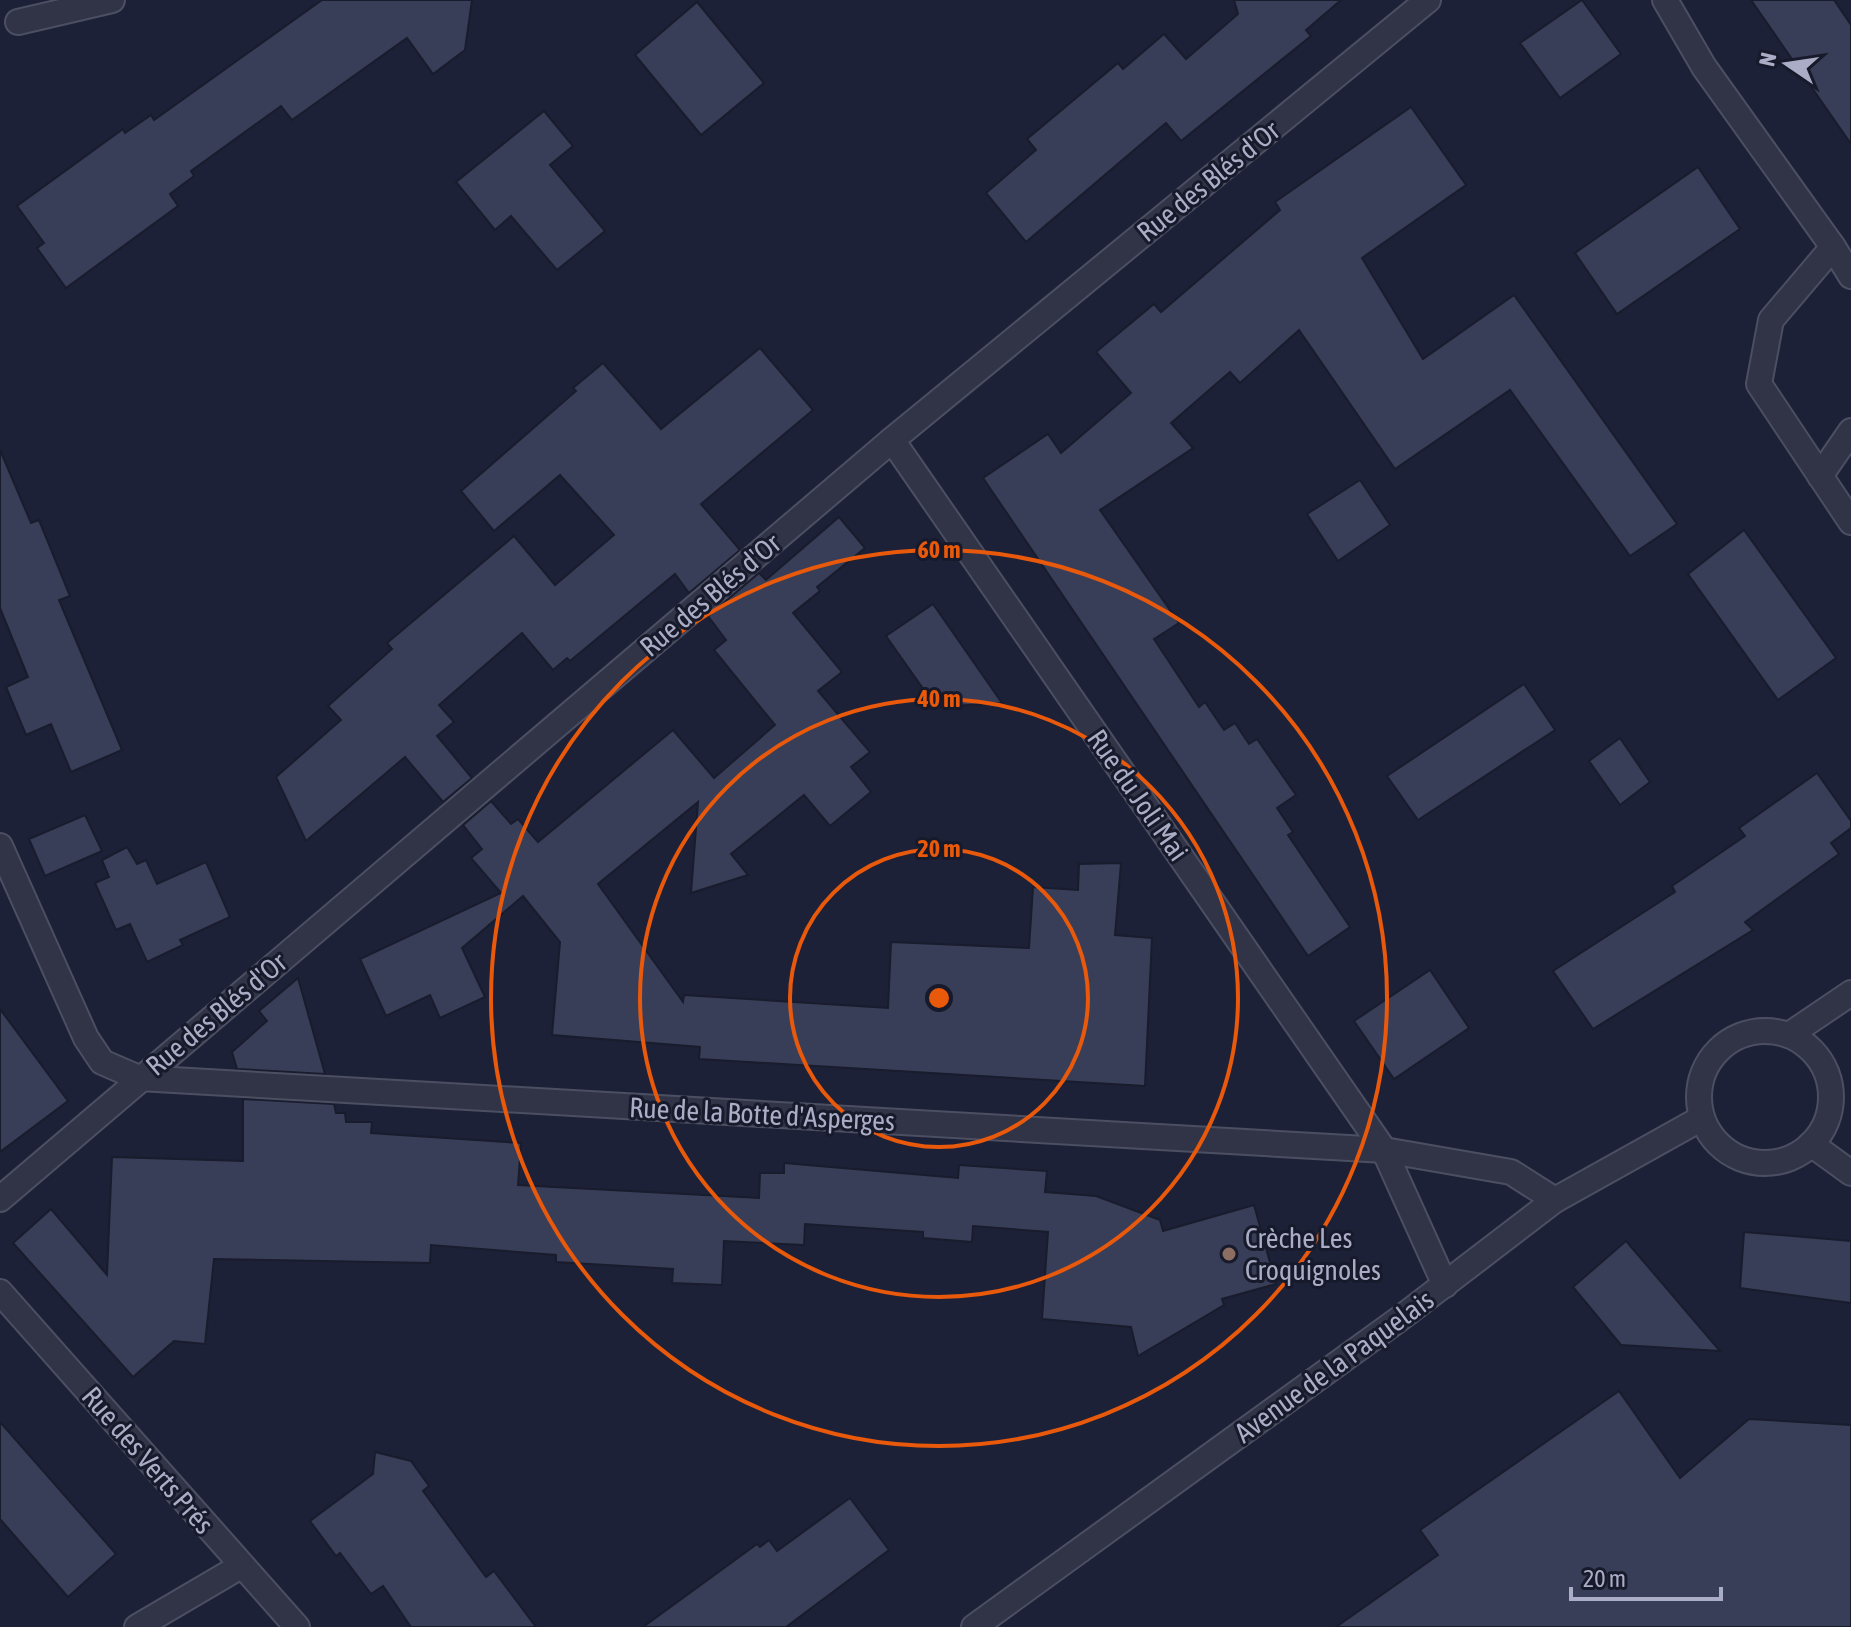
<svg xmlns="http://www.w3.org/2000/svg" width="1851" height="1627" viewBox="0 0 1851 1627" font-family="'Asap Condensed',sans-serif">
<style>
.building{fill:#393e58;stroke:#191c2d;stroke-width:2}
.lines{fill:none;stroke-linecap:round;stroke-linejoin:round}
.minor-casing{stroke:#4c4f62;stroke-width:28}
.minor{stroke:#313447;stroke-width:24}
.ring{fill:none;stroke:#e8590c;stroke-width:4}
.education-dot{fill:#8d6e63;stroke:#171a2b;stroke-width:3}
.labels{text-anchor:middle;stroke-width:6;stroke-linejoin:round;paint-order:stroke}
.street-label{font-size:28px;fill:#aaadc5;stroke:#171a2b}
.poi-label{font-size:28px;fill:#aaadc5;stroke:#171a2b;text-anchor:start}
.centre{fill:#e8590c;stroke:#171a2b;stroke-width:4}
.ring-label{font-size:24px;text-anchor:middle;font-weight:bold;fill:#e8590c;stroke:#171a2b;stroke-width:6;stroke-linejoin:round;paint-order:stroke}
</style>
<rect width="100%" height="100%" fill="#1d2137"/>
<g class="building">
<polygon points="322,0 472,0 465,50 433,74 407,38 292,120 281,106 191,171 194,176 170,194 178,206 66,288 37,248 44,243 17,206 123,129 125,133 151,115 154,120"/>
<polygon points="1234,0 1341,0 1306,30 1311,36 1181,141 1166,123 1026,242 986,193 1036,150 1027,139 1118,63 1123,69 1164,34 1186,59 1238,14"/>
<polygon points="1582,0 1621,54 1560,98 1520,43"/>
<polygon points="1751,0 1834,0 1851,25 1851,144"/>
<polygon points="697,2 764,83 701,135 635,55"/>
<polygon points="1411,107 1466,185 1362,258 1423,359 1514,295 1677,524 1630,556 1510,390 1395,469 1299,330 1240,383 1230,372 1171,423 1193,448 1100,510 1179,623 1154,639 1199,707 1205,702 1224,730 1235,723 1249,744 1257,739 1296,795 1277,808 1293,832 1288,835 1350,927 1308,956 983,478 1048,434 1061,453 1131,393 1096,352 1154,304 1161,312 1280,210 1275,202"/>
<polygon points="544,111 573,146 550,165 605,231 557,270 511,216 495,230 456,182"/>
<polygon points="1698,167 1740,229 1617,314 1575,253"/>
<polygon points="760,348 813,410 701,504 740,550 689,593 675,574 570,661 567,658 553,670 522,633 439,705 454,722 437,736 472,778 443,802 405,757 306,841 276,777 341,720 328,706 392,649 387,643 514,536 555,585 614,535 560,475 494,531 461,491 576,391 573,388 603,363 661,429"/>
<polygon points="0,450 31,523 39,520 70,596 59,600 122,750 71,772 51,724 26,735 6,687 28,677 0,608"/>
<polygon points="1360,480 1390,525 1338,561 1307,514"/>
<polygon points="839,517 865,548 817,587 820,591 793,613 842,672 818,691 870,752 851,767 871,792 830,826 804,795 731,854 748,875 691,893 698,802 598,884 683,1002 684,995 888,1008 891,942 1029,948 1033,887 1078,890 1079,864 1121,863 1115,935 1152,938 1145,1086 699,1059 700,1047 552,1035 560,942 523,896 462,948 485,997 440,1018 430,995 386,1016 360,959 501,893 471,858 482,849 463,825 491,801 511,824 518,819 538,842 673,730 714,778 775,725 714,650 726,640 708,616 759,573 766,580"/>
<polygon points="1744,530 1836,658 1778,700 1688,574"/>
<polygon points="933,604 1002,703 936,707 886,636"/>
<polygon points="1524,684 1555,730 1418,820 1387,776"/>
<polygon points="1620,738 1650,782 1620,805 1589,761"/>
<polygon points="1817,773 1851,821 1851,828 1831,843 1839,854 1745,922 1753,930 1593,1029 1553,971 1675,892 1672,886 1745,836 1739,828"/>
<polygon points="85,815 102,851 45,876 29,839"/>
<polygon points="127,847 137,864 146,860 157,884 206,862 230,917 180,940 183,945 147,962 130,924 116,930 95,883 109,877 102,860"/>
<polygon points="1430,970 1469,1028 1394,1079 1354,1021"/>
<polygon points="298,978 325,1074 237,1069 232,1052 267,1021 259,1011"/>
<polygon points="0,1009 68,1101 0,1152"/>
<polygon points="243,1099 334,1104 336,1113 345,1113 346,1122 372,1122 371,1133 521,1143 518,1185 759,1198 760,1173 784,1173 784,1163 958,1178 959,1165 1047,1171 1045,1192 1096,1196 1160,1220 1163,1231 1254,1205 1276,1284 1222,1299 1224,1305 1138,1356 1131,1327 1042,1319 1048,1232 973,1226 972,1242 923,1238 923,1232 805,1224 804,1245 724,1241 722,1285 672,1283 673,1269 556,1262 556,1255 431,1245 430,1263 214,1259 205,1344 174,1341 133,1377 13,1243 51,1209 107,1275 112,1157 243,1161"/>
<polygon points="1744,1232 1851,1241 1851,1303 1740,1288"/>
<polygon points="1626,1241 1720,1351 1621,1345 1573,1287"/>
<polygon points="1619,1391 1680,1478 1749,1419 1851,1425 1851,1627 1336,1627 1438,1555 1420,1530"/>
<polygon points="0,1422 116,1554 68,1597 0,1519"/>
<polygon points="375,1452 411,1461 429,1486 423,1491 486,1577 494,1571 536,1627 411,1627 383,1586 371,1594 340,1553 336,1556 310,1521 373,1474"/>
<polygon points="850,1498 889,1550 786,1627 643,1627 757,1544 760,1547 769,1540 777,1551"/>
</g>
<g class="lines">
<g class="minor-casing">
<g id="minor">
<polyline points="1665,0 1704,67 1833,247"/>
<polyline points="18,22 112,0"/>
<polyline points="1851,276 1833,247 1771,320 1759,384 1851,522"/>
<polyline points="892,440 1384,1150 1445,1285"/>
<polyline points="1820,476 1851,431"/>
<polyline points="0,846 86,1038 102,1062 139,1078 1384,1150 1511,1172 1555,1200"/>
<circle cx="1765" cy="1097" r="66"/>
<polyline points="1789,1035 1851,993"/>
<polyline points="1811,1144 1851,1173"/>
<polyline points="0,1199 892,440 1428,0"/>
<polyline points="0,1292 297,1627"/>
<polyline points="137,1627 241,1566"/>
<polyline points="974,1627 1402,1317 1555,1200 1702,1118"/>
</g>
</g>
<use href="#minor" class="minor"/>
</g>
<g class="ring">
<circle cx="939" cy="998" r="149"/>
<circle cx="939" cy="998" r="299"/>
<circle cx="939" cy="998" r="448"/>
</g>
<circle class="education-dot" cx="1229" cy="1254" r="8"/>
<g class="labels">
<g class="street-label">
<text transform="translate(1208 181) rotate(-39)" y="10">Rue des Blés d'Or</text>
<text transform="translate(710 595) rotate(-40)" y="10">Rue des Blés d'Or</text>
<text transform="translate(1138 795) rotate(55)" y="10">Rue du Joli Mai</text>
<text transform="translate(216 1014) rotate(-40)" y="10">Rue des Blés d'Or</text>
<text transform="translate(762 1114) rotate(3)" y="10">Rue de la Botte d'Asperges</text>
<text transform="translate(1334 1366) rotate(-36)" y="10">Avenue de la Paquelais</text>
<text transform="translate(148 1460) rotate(49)" y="10">Rue des Verts Prés</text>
</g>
<g class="poi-label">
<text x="1245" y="1248">Crèche Les<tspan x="1245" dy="32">Croquignoles</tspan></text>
</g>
</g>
<circle cx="939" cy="998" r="12" class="centre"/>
<g class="ring-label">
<text x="939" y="558">60 m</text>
<text x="939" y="707">40 m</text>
<text x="939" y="857">20 m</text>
</g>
<g transform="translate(1787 64) rotate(283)" stroke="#171a2b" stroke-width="6" paint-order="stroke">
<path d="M0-6L14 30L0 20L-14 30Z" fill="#aaadc5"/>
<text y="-12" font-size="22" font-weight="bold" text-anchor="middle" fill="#aaadc5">N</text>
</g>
<path d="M1571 1587v12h150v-12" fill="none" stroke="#aaadc5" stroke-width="4"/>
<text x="1583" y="1587" font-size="24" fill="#aaadc5" stroke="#171a2b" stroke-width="6" paint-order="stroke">20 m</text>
</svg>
